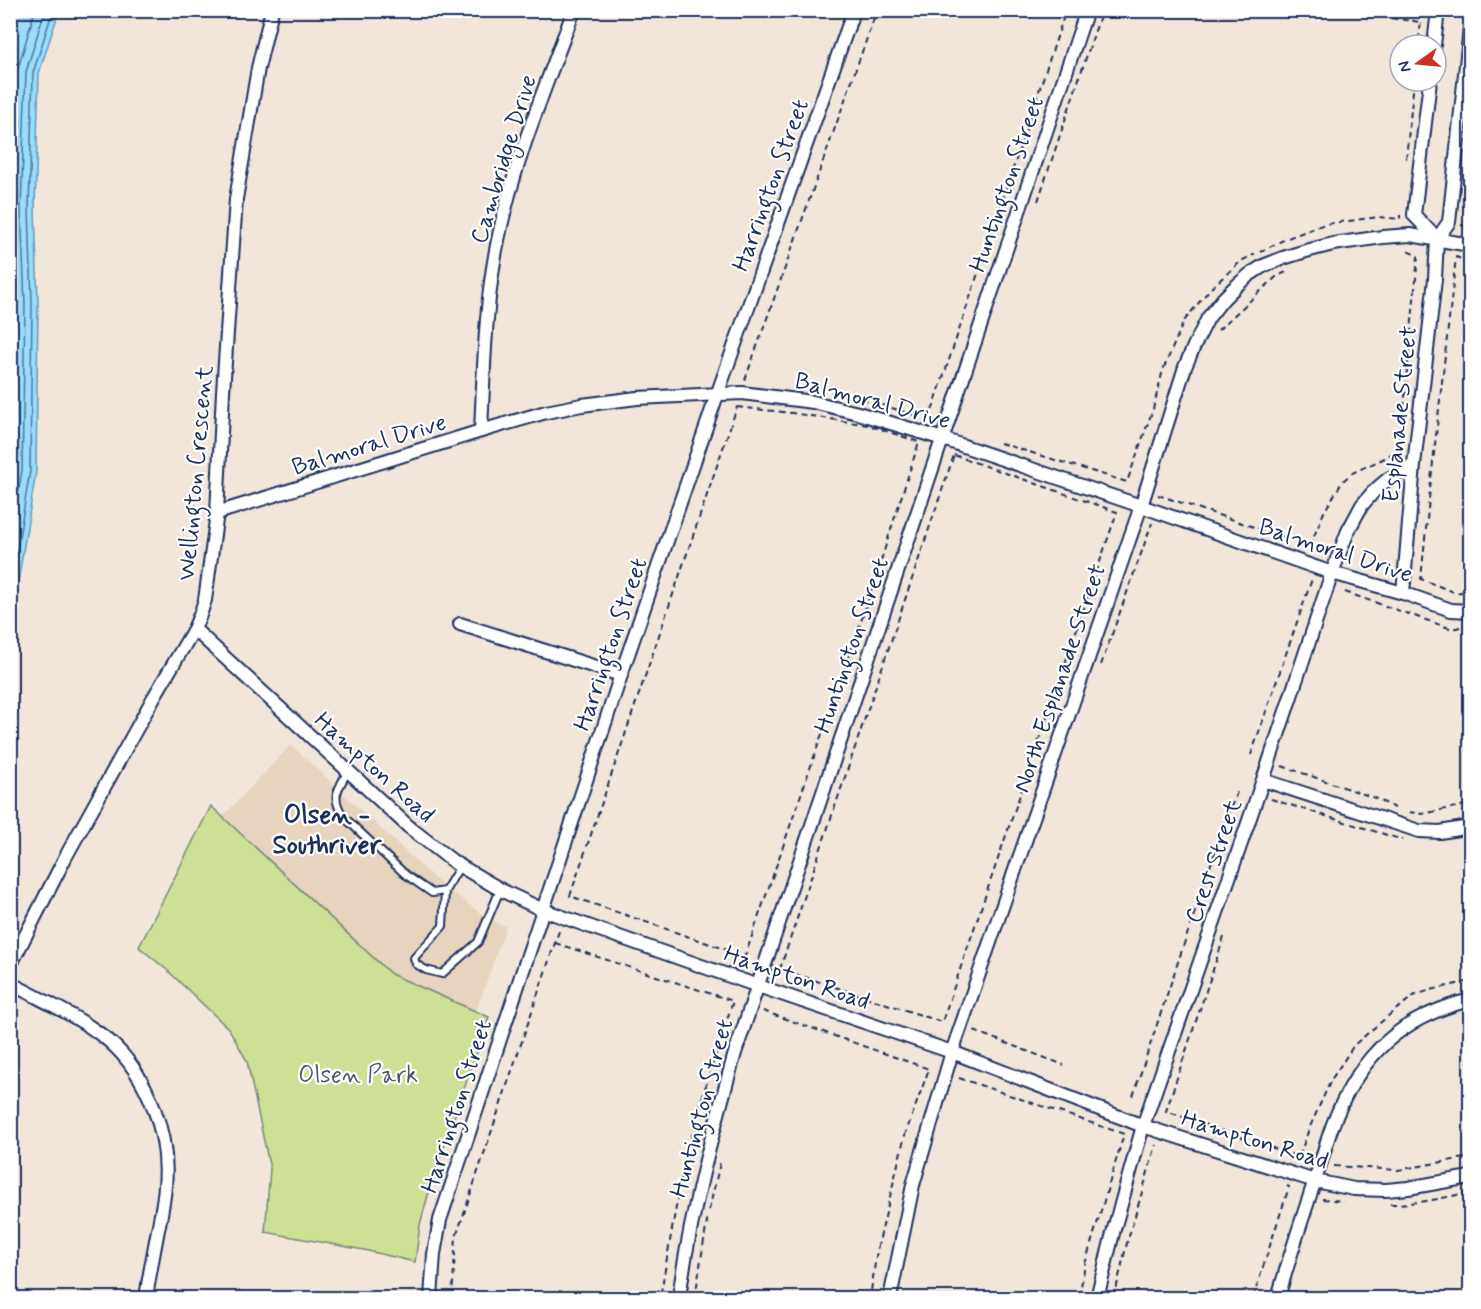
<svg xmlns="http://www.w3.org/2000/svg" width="1481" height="1309" viewBox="0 0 1481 1309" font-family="Mynerve,sans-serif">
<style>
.built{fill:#e7d4bf}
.green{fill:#cee095;stroke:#74887a;stroke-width:1.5}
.water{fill:#99dcfb;stroke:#6797bc;stroke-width:1.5}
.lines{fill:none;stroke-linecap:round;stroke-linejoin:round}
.shore{stroke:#4d749d;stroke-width:1.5}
.service-casing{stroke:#1b2f5e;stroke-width:10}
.minor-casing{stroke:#1b2f5e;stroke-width:16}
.path{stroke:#1b2f5e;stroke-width:2;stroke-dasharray:6 4.5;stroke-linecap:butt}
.service{stroke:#fff;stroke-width:6}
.minor{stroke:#fff;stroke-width:12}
.labels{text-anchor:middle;stroke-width:4.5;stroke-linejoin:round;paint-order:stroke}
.street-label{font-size:24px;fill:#1b2f5e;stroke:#fff}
.park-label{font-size:24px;fill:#485b6c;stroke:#fff}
.neighbourhood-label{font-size:26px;font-weight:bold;fill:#1b2f5e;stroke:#fff}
</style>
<rect width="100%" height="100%" fill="#f1e6d9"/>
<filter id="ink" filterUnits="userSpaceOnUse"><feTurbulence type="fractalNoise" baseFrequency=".0167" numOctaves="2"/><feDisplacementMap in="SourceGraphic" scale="12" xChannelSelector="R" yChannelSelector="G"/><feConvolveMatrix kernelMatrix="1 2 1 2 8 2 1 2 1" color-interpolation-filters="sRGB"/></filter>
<g filter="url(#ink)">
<polygon class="built" points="291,745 435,879 480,913 506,927 476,1011 391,974 222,817"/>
<polygon class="green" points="211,806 391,974 489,1017 431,1184 420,1225 415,1262 364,1250 265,1232 270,1169 247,1061 229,1029 167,970 139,947"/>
<polygon class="water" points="11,10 59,11 39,73 35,208 38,303 36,472 14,607 11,617"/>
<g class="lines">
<g class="shore">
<polyline points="10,487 13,470 16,304 12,208 17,72 35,10"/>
<polyline points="10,544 22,470 25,304 21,208 26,72 45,10"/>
<polyline points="10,592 30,471 32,303 29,208 33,73 53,10"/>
</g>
<g class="service-casing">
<g id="service">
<path d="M348,771C337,791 330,798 345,818L406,875L432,893L445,891L460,866"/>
<polyline points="445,891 443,926 414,958 416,964 426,970 442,974 478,942 500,890"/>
</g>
</g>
<g class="minor-casing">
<g id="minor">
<polyline points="1464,10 1470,11"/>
<polyline points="1434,45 1438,10"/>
<polyline points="1430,81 1414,215 1437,239"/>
<path d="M481,431C484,368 485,302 498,240C514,161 546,86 574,10"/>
<polyline points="217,513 481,431 546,412 582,405 637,398 742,393 813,402 858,413 943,439 1141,506 1332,573 1403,593 1451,610 1470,611"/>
<polyline points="1403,593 1414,465 1435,279 1437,239 1449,222 1470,28"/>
<polyline points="460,624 621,675"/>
<polyline points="194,629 409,827 455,863 503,891 543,910 758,986 952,1052 1143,1126 1315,1181 1354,1189 1386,1190 1408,1188 1470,1177"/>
<polyline points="1263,780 1419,831 1440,832 1470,827"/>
<polyline points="10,966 65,858 154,697 194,629 200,615 205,600 217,513 223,392 236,199 258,68 272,10"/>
<path d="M10,983C44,1001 80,1017 109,1041C148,1075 170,1135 165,1186C164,1202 160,1219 157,1235C153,1256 149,1277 146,1298"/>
<polyline points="431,1298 434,1254 440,1220 621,675 717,395 854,10"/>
<path d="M679,1298C690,1215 712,1134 735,1053L1087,10"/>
<polyline points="890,1298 913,1185 952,1052 1141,506 1185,367 1195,344 1208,318 1223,299 1235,287 1249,275 1263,266 1283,258 1306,251 1333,244 1383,237 1410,235 1470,245"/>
<polyline points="1097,1298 1114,1229 1143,1126 1263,780 1332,573 1348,531 1362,505 1375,490 1388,479 1414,465"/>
<path d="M1278,1298C1289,1258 1302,1219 1315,1180C1322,1160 1327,1138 1335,1119C1362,1053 1402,1017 1470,1000"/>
</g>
</g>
<g class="path">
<polyline points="1329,10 1421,22 1418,45"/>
<polyline points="1406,159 1414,81"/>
<polyline points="1038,201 1102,10"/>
<polyline points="1461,225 1470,227"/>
<polyline points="1260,252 1285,239 1325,224 1379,217 1400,219 1400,215"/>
<polyline points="1470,262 1456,257 1430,489 1421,579 1456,593 1470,590"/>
<polyline points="1218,330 1276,277 1286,272"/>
<polyline points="745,380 877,10"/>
<polyline points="831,392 846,394 921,417"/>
<polygon points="737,407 792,413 868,425 919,442 867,604 745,956 570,896"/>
<polyline points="929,420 1066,10"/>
<polyline points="1000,443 1127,482 1153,409 1163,370 1184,321 1210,289 1241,261 1255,254"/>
<polygon points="954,455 1117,512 942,1022 780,969"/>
<polyline points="1158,495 1320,549"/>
<polyline points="1310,546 1324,512 1342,482 1352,473 1385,458 1397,450 1403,419 1418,256 1405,250"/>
<polyline points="1345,592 1452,629 1468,625"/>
<polyline points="1101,665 1152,523"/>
<polyline points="1251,755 1312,579"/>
<polyline points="1282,766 1375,798 1395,808"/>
<polyline points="1271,799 1403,840"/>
<polyline points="1409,812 1422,814 1470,804"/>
<polyline points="1224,937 1166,1111 1299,1157 1309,1129 1331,1080 1354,1045 1394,1011 1415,995 1431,990 1470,981"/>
<polyline points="555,943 733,1001 703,1095 683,1167 660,1298"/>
<polyline points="763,1011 929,1069 905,1135 877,1250 870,1298"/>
<polyline points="974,1031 1064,1065"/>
<polyline points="959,1078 1124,1134 1085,1264 1079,1298"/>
<polyline points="1133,1096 1226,819 1238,790"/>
<polyline points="1334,1166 1398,1170 1470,1157"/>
<polyline points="1322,1199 1343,1201"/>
<path d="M1390,1204C1417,1204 1444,1198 1470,1192"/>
<polyline points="709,1210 720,1163"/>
<polyline points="452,1298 456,1237 560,928"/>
<polyline points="695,1298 708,1215"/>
<polyline points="1114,1298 1127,1243 1156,1145"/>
<polyline points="1253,1298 1289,1187 1287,1186"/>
</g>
<use href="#service" class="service"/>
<use href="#minor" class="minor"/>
</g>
</g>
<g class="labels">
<g class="street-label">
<text transform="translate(503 159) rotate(-73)" y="8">Cambridge Drive</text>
<text transform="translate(1006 184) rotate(-71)" y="8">Huntington Street</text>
<text transform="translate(770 185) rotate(-70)" y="8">Harrington Street</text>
<text transform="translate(873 400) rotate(15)" y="8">Balmoral Drive</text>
<text transform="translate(1399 414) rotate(-84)" y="8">Esplanade Street</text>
<text transform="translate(369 444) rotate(-17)" y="8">Balmoral Drive</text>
<text transform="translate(195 473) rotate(-85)" y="8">Wellington Crescent</text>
<text transform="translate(1336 550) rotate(18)" y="8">Balmoral Drive</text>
<text transform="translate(610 644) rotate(-71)" y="8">Harrington Street</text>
<text transform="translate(851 645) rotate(-71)" y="8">Huntington Street</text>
<text transform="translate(1059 678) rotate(-71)" y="8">North Esplanade Street</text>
<text transform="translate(375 767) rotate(42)" y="8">Hampton Road</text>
<text transform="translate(1213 861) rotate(-71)" y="8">Crest Street</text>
<text transform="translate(797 977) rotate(19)" y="8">Hampton Road</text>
<text transform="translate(456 1106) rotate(-72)" y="8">Harrington Street</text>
<text transform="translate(701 1108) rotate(-75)" y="8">Huntington Street</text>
<text transform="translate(1255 1139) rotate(17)" y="8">Hampton Road</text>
</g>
<g class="park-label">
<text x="358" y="1082">Olsen Park</text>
</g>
<g class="neighbourhood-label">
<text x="327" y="823">Olsen -<tspan x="327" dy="30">Southriver</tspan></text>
</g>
</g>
<rect width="1481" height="1309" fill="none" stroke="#fff" stroke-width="36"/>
<rect x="18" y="18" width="1445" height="1273" fill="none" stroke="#1b2f5e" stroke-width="2" filter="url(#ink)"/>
<g transform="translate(1418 63) rotate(255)"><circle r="28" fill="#ffffff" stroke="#a4acbf" stroke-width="1.5"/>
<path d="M0-4.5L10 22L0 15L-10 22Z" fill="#c8321e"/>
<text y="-9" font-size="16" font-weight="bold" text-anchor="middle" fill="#1b2f5e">N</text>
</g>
</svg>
